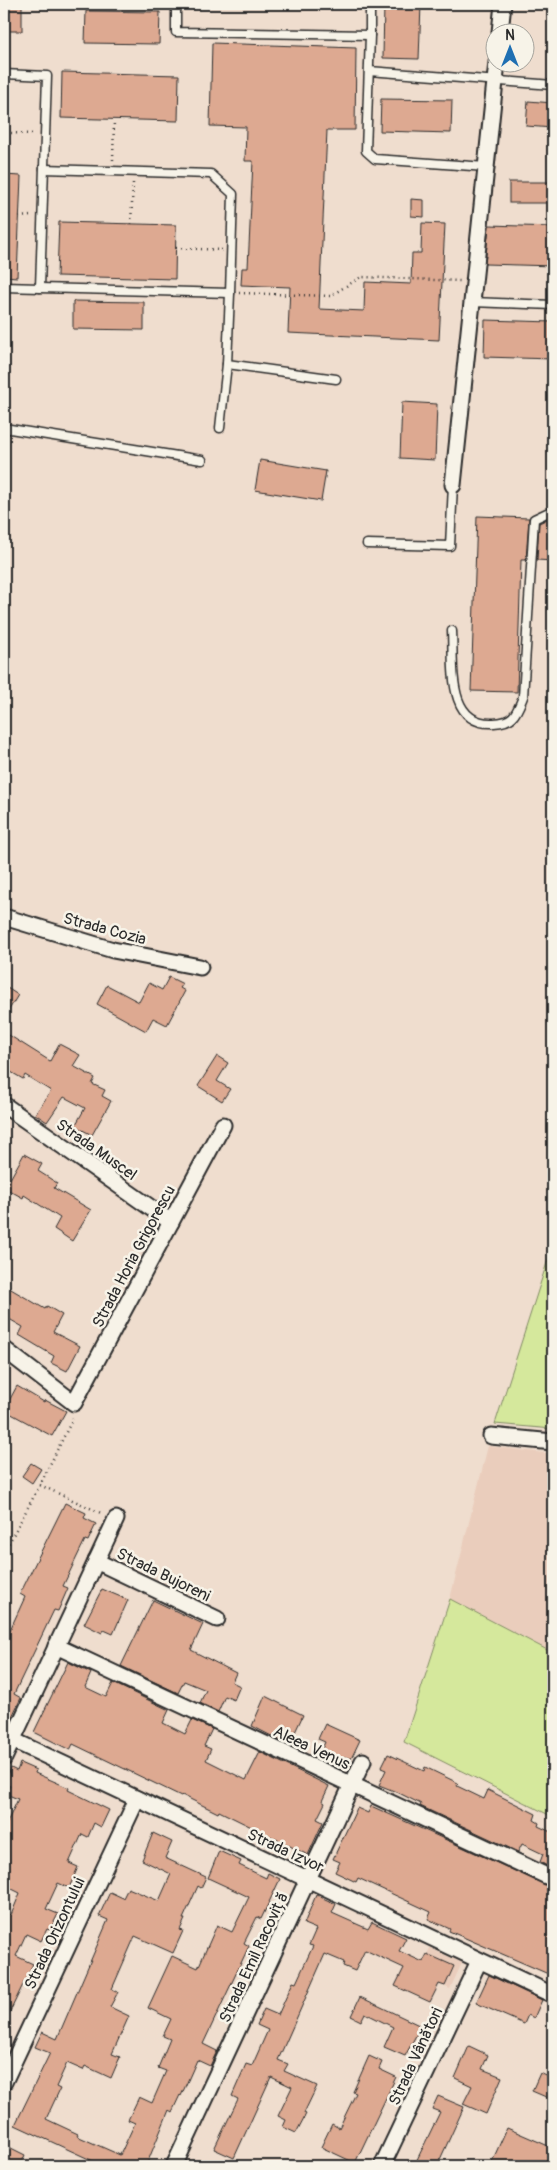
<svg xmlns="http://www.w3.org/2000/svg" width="557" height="2170" viewBox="0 0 557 2170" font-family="Pangolin,sans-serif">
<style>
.built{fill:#eacdbc}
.green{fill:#d5e89c;stroke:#808a64}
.building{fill:#dda991;stroke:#2b2b2b}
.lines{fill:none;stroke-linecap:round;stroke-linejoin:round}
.lane-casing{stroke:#2b2b2b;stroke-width:11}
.street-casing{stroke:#2b2b2b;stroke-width:19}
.path{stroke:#2b2b2b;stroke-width:2.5;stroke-dasharray:1 4;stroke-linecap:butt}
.lane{stroke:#f7f3e8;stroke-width:8}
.street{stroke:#f7f3e8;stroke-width:15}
.labels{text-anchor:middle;stroke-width:5;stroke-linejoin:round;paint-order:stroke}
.street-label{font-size:16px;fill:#2b2b2b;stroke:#f7f3e8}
</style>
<rect width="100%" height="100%" fill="#efddce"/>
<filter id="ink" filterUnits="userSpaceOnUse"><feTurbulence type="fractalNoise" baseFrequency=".02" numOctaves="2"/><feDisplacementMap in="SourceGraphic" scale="10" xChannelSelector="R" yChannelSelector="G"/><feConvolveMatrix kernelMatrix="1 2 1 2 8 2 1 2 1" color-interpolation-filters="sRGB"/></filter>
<g filter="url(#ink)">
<g class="built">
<polygon points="488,1446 553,1454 553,1653 450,1599"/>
<polygon points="430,1948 462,1963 450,1989 418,1974"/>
</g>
<g class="green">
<polygon points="553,1244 553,1429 495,1424"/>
<polygon points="450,1599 553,1653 553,1817 404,1742"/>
</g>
<g class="building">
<rect x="4" y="4" width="18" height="27"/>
<polygon points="384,4 421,4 419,59 383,58"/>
<polygon points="86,11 160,12 159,44 85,43"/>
<polygon points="212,43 356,48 355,130 327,130 319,309 364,311 365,282 411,284 412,253 421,253 422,223 445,224 439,340 288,333 290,287 241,285 242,268 248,268 253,161 245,161 246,127 210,126"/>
<polygon points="62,72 179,75 178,121 61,118"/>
<polygon points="381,99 452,100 451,133 380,131"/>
<polygon points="528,101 553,103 553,128 526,126"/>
<polygon points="4,175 21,176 17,277 4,276"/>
<rect x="509" y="182" width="44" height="21"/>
<polygon points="411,199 424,200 424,217 411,216"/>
<polygon points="59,222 176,225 175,279 57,276"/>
<polygon points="489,225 553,227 553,266 485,264"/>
<polygon points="73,301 144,302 144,330 73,329"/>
<polygon points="485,320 553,322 553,359 484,357"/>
<polygon points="402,402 437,404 435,460 400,458"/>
<polygon points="260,460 326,471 321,501 255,490"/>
<polygon points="477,516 529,518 526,560 521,560 517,692 471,691"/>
<polygon points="552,517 553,561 537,560 539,523"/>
<polygon points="169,977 183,984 180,988 185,991 167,1025 153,1018 146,1031 97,1004 107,985 139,1002 149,983 162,990"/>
<polygon points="4,986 18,995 4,1018"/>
<polygon points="4,1032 50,1061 59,1044 80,1055 73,1066 95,1078 92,1084 105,1090 102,1096 111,1101 92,1135 75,1126 85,1108 64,1097 47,1122 35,1114 51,1091 25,1075 23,1079 4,1068"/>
<polygon points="217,1056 228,1063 217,1081 230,1089 222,1101 198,1086"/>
<polygon points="24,1154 42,1164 38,1171 57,1183 54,1188 91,1210 72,1241 54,1229 60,1218 24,1195 23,1198 5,1188"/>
<polygon points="4,1285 45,1309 47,1306 62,1315 53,1332 80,1346 67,1371 51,1363 54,1356 19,1335 23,1327 4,1316"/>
<polygon points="17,1386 44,1402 45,1400 66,1411 52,1436 4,1410"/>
<polygon points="31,1463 41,1469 32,1483 22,1476"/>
<polygon points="65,1503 86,1513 84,1518 96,1524 88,1541 85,1540 63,1586 68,1588 58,1611 54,1610 14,1694 21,1698 7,1727 4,1727 4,1643 25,1597 20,1594"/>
<polygon points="102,1589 128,1600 113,1634 104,1630 102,1633 84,1624"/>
<polygon points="153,1600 203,1624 191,1650 236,1673 232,1682 240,1686 234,1700 225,1696 218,1712 200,1703 206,1690 184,1681 178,1693 121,1666"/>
<polygon points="68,1662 91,1673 85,1687 106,1697 113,1683 169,1710 163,1723 185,1734 192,1720 212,1729 204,1746 211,1749 206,1760 246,1780 260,1752 329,1786 322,1801 325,1803 317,1819 323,1822 308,1855 219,1811 218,1813 182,1795 181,1796 73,1744 70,1750 34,1732"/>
<polygon points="265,1696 303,1715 289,1745 252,1726"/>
<polygon points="325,1724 360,1740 351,1759 345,1757 340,1768 318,1758 325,1742 318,1739"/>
<polygon points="388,1754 424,1771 425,1767 458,1783 457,1786 484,1799 488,1790 536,1814 534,1820 539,1823 538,1826 553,1833 553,1869 540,1862 543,1854 522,1844 518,1852 420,1806 421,1804 399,1793 379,1785 386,1770 381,1768"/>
<polygon points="20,1763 36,1770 35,1773 69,1788 68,1790 109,1810 101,1827 94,1823 88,1837 82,1834 69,1863 78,1867 69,1888 58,1883 46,1909 58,1914 50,1930 47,1929 41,1941 26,1934 16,1956 33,1964 4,2024 4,1912 11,1915 20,1893 4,1885 4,1829 18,1799 6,1794 10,1786 4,1783 11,1768 17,1771"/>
<polygon points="371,1806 553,1888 553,1976 449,1931 450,1929 428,1919 431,1912 358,1878 356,1882 335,1872 340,1862 333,1859 357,1808 368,1813"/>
<polygon points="153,1833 172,1842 165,1858 206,1877 201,1888 198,1886 183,1919 185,1919 180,1930 183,1931 173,1953 135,1936 112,1989 118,1992 110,2007 129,2016 112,2054 120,2057 111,2078 85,2066 83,2070 67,2063 56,2087 60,2089 46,2119 78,2134 77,2136 120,2155 135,2123 128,2120 139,2097 152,2103 166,2071 158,2068 170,2039 163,2036 171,2019 148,2008 172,1956 198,1968 217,1925 232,1932 249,1897 208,1878 219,1851 241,1861 239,1865 266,1878 268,1873 280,1879 261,1919 257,1917 244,1943 249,1946 203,2044 217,2051 210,2066 197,2060 181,2096 180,2095 172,2112 169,2110 146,2166 104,2166 15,2125 50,2053 35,2047 42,2032 57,2039 108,1920 99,1916 110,1892 123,1898 128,1888 159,1901 171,1874 142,1860"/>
<polygon points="316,1895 336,1904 332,1913 368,1929 372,1922 406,1938 399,1951 423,1962 427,1954 454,1966 445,1986 439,1984 430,2002 395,1986 404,1968 365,1950 355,1971 343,1966 344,1962 325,1954 278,2060 288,2064 284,2071 317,2086 304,2113 306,2114 296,2133 283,2127 286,2120 278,2116 292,2087 271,2077 234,2158 214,2149 238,2099 232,2096 246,2064 252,2066 268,2030 257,2025 264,2009 278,2015 293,1982 296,1983 313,1946 309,1945 316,1929 304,1924"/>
<polygon points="489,1975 542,2000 534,2018 528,2015 524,2024 476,2003"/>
<polygon points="360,1997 421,2026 405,2056 384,2047 393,2027 365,2013 361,2021 351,2016"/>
<polygon points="469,2046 488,2055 482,2069 502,2077 486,2114 463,2104 472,2086 455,2078"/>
<polygon points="369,2056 382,2062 379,2069 396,2077 355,2163 321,2147 332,2124 339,2128 356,2093 353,2092"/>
<polygon points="540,2073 553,2079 553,2100 532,2091"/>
<polygon points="438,2096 464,2107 437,2166 414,2166 440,2112 432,2109"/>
<polygon points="507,2128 553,2148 553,2166 490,2166"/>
<polygon points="7,2146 25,2155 20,2166 4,2166 4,2153"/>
</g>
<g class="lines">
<g class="lane-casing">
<g id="lane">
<polyline points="176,4 176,32 370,35 370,4"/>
<polyline points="370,35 366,151 375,159 486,167"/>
<polyline points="369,71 553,85"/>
<polyline points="4,74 47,76 40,288 4,287"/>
<polyline points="40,288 230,293 233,194 211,174 44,169"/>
<polyline points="472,302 553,305"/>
<polyline points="227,364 336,379"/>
<polyline points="4,428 202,460"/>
<polyline points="220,428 227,364 230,293"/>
<polyline points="367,544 450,546 453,485"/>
<path d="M452,631C454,665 446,726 494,723C514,722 516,714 523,697L534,519L553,510"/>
</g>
</g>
<g class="street-casing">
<g id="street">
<polyline points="500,32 503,4"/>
<polyline points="453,485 497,62"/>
<polyline points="4,917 113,950 200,967"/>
<polyline points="4,1105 171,1222"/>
<polyline points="4,1349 74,1403 223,1125"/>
<polyline points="491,1436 553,1442"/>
<polyline points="96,1561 217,1619"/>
<polyline points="56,1646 553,1879"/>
<polyline points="4,1736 553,1995"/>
<polyline points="4,1758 116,1519"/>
<polyline points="4,2082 137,1799"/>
<polyline points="174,2166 363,1761"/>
<polyline points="382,2166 479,1961"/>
</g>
</g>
<g class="path">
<polyline points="11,133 34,134"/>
<polyline points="113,160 114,120"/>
<polyline points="19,217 31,216"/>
<polyline points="131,224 133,183"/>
<polyline points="176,248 222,250"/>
<polyline points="239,293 330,296 361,277 461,281"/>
<polyline points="40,1485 103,1514"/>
<polyline points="4,1552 40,1485 73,1418"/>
</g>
<use href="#lane" class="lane"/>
<use href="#street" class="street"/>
</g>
</g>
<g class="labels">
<g class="street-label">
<text transform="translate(105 928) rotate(15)" y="6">Strada Cozia</text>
<text transform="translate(97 1149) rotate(35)" y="6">Strada Muscel</text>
<text transform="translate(133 1256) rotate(-62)" y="6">Strada Horia Grigorescu</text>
<text transform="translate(164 1574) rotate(26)" y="6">Strada Bujoreni</text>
<text transform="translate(312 1747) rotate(25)" y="6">Aleea Venus</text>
<text transform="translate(286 1850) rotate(25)" y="6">Strada Izvor</text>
<text transform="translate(54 1933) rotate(-65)" y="6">Strada Orizontului</text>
<text transform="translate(253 1957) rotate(-65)" y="6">Strada Emil Racoviță</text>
<text transform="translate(415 2056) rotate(-65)" y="6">Strada Vânători</text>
</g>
</g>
<rect width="557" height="2170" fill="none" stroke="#f7f3e8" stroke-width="20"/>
<rect x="10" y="10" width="537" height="2150" fill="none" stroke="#2b2b2b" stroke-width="2" filter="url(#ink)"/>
<g transform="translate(510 48)"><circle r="24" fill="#f7f3e8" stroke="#a5a39c"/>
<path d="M0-4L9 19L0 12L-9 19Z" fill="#1f6fb2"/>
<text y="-8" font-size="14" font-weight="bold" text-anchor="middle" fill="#2b2b2b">N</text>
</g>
</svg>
